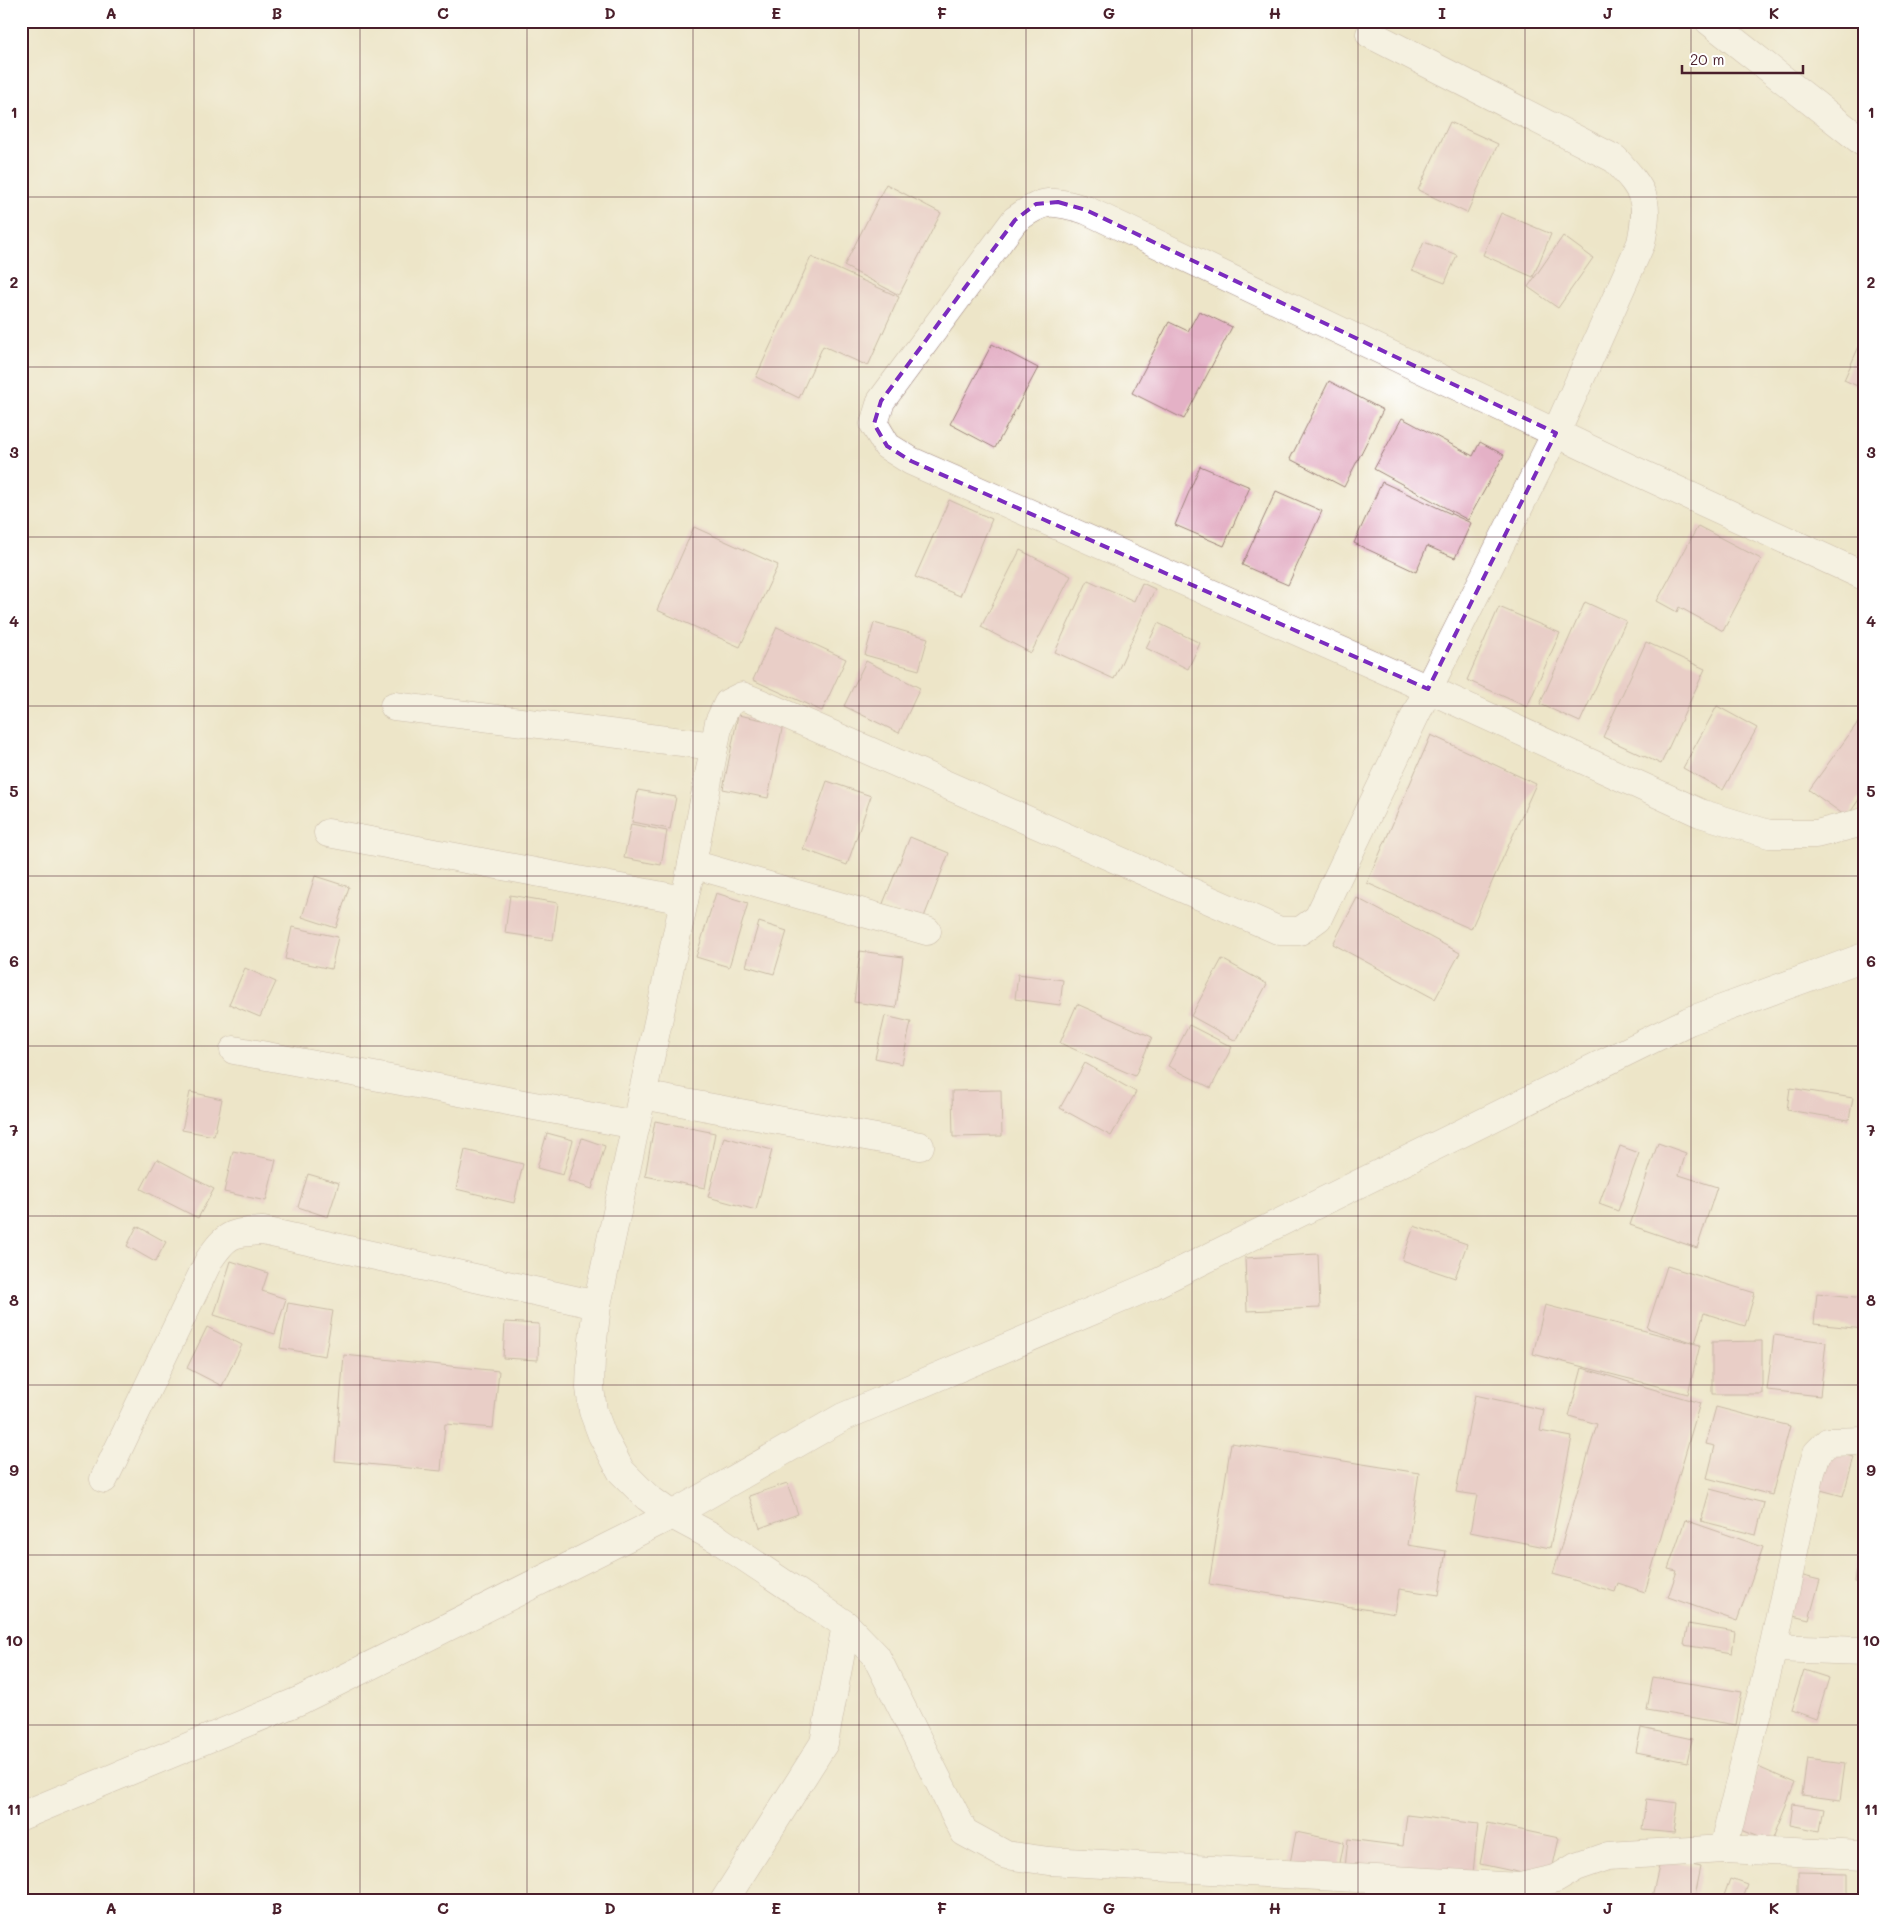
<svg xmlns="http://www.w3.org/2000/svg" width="1885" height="1922" viewBox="0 0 1885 1922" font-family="Mali,sans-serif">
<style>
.building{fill:#e4b1c6}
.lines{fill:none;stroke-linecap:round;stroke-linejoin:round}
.minor-casing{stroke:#9c827a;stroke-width:29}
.minor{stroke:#fff;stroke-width:28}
.marked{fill:none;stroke:#7b2cbf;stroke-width:4;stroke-dasharray:10 6;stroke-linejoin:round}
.grid{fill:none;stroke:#4a1f2b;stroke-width:1;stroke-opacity:0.55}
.neatline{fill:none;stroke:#4a1f2b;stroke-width:2}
.grid-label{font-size:16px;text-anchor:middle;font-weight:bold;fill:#4a1f2b}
</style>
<rect width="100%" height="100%" fill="#fff"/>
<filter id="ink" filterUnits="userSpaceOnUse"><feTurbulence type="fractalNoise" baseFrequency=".02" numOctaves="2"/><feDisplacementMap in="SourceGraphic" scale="10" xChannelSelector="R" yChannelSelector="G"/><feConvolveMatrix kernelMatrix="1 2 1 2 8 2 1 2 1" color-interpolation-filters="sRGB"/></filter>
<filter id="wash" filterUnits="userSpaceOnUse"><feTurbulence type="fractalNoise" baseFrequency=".0096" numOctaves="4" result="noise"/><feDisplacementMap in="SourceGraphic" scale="20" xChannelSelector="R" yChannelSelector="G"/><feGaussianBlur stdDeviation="1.12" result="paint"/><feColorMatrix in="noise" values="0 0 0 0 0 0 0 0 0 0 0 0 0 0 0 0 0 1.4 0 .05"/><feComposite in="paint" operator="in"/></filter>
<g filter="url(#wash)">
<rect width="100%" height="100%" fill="#ede5c8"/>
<g id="blocks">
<g class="building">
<polygon points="1450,122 1498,144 1467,213 1418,190"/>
<polygon points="886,184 941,213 899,295 844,266"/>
<polygon points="1501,213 1551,234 1533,277 1483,255"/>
<polygon points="1563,236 1593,258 1558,308 1528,287"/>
<polygon points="1424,242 1457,255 1445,283 1412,270"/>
<polygon points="811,257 899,297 868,366 823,346 799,398 756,377"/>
<polygon points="1199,311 1232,327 1184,419 1132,393 1169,322 1188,331"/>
<polygon points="1864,335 1864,389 1844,380"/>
<polygon points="992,344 1038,368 995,448 950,424"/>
<polygon points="1329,381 1383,410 1344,487 1290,459"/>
<polygon points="1402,418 1473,456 1480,442 1504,455 1468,520 1374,469"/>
<polygon points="1200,466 1250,487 1224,546 1175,525"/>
<polygon points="1382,482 1471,523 1455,558 1427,546 1416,572 1354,543"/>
<polygon points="1276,491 1322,511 1288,585 1242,565"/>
<polygon points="949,500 992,519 960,596 915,577"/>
<polygon points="1698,526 1761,559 1723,631 1679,607 1677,612 1657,601"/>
<polygon points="694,527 778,565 740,647 657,610"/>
<polygon points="1020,550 1071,576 1031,653 981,627"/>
<polygon points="1088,580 1134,601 1142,583 1155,589 1114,679 1055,652"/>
<polygon points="1585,602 1626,621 1580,722 1540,704"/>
<polygon points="1499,607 1560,633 1527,707 1467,680"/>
<polygon points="874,623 928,638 919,670 865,655"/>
<polygon points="1158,623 1200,643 1188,669 1146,648"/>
<polygon points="777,627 846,659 822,711 753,680"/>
<polygon points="1646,642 1705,669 1661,764 1603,737"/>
<polygon points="866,661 920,688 899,733 844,706"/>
<polygon points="1717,706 1757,728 1723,790 1683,768"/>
<polygon points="1864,714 1864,792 1847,817 1809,790"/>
<polygon points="738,715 783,724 768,798 723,789"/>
<polygon points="1431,735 1536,784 1471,929 1367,883"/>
<polygon points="827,781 871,796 847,865 803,849"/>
<polygon points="638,790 676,797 670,829 632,822"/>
<polygon points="631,824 667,831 661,865 624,858"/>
<polygon points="910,837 949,853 922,922 882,906"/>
<polygon points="315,876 349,887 336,928 302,917"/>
<polygon points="716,893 748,903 729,967 696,957"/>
<polygon points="510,895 558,903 553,940 505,933"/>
<polygon points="1357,898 1460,953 1435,999 1333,944"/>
<polygon points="759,922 787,931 774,974 746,966"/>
<polygon points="292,927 338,937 331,969 285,959"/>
<polygon points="860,951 903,957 896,1008 854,1002"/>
<polygon points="1222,959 1267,984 1236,1041 1191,1016"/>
<polygon points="245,968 276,982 260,1017 229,1004"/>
<polygon points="1018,974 1063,980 1060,1005 1015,999"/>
<polygon points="1077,1004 1152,1037 1135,1076 1060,1043"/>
<polygon points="885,1016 911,1022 902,1064 875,1058"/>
<polygon points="1189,1025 1232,1047 1211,1088 1168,1066"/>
<polygon points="1085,1063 1136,1092 1111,1136 1060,1108"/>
<polygon points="1790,1088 1853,1098 1849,1120 1787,1110"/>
<polygon points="1001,1090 1002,1136 953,1137 952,1091"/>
<polygon points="190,1092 222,1099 214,1136 182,1130"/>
<polygon points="655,1121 715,1133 705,1188 645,1176"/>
<polygon points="547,1133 573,1140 563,1175 537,1168"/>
<polygon points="724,1137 772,1150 756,1210 708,1197"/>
<polygon points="582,1138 605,1146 592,1189 568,1181"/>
<polygon points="1658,1143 1686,1153 1679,1175 1717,1187 1697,1248 1630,1225"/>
<polygon points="1620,1146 1639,1153 1618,1211 1599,1204"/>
<polygon points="465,1150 523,1164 514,1203 456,1189"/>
<polygon points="233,1151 276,1160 266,1201 224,1192"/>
<polygon points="157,1159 214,1189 198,1218 141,1189"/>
<polygon points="308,1174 339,1183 328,1217 298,1207"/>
<polygon points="137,1226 166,1242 155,1262 127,1246"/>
<polygon points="1414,1226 1467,1244 1455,1278 1402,1260"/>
<polygon points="1318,1254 1320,1308 1247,1311 1245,1258"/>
<polygon points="231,1261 268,1273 262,1291 286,1299 275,1334 214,1315"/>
<polygon points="1667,1266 1755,1293 1745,1326 1704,1313 1695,1343 1647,1328"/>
<polygon points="1817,1293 1864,1298 1864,1329 1814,1324"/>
<polygon points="288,1303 333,1311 325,1356 280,1348"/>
<polygon points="1545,1305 1700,1345 1688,1394 1533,1354"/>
<polygon points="505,1322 539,1324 538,1360 503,1358"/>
<polygon points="207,1327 242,1345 222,1386 187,1368"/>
<polygon points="1774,1335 1826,1342 1820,1396 1767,1390"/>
<polygon points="1762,1341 1762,1394 1712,1394 1712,1342"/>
<polygon points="344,1355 499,1371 493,1428 445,1424 441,1471 335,1461"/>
<polygon points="1582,1368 1700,1403 1645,1592 1618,1583 1615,1592 1553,1574 1597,1424 1569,1416"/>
<polygon points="1475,1395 1544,1410 1540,1431 1572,1437 1550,1548 1470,1532 1477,1495 1456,1492"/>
<polygon points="1716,1407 1790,1426 1772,1495 1707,1478 1715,1446 1706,1444"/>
<polygon points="1231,1443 1419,1473 1408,1545 1446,1551 1439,1595 1399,1589 1395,1614 1209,1584"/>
<polygon points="1826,1451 1854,1457 1843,1496 1817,1489"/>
<polygon points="787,1483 798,1514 760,1528 749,1496"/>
<polygon points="1710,1489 1764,1503 1756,1535 1701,1521"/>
<polygon points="1685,1520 1763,1547 1737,1621 1668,1597 1677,1571 1668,1569"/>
<polygon points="1863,1524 1864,1524 1864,1583 1855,1582"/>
<polygon points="1799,1575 1820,1580 1809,1620 1789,1615"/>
<polygon points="1688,1624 1735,1632 1732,1653 1684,1645"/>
<polygon points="1804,1670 1829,1678 1816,1719 1791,1710"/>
<polygon points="1653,1677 1742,1692 1736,1725 1647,1710"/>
<polygon points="1641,1728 1692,1739 1687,1762 1636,1752"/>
<polygon points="1807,1758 1845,1763 1840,1800 1802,1795"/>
<polygon points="1758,1767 1795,1783 1771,1842 1733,1827"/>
<polygon points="1646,1799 1678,1803 1674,1833 1642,1830"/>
<polygon points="1793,1804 1824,1809 1820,1831 1790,1825"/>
<polygon points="1407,1815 1478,1824 1472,1883 1345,1868 1348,1839 1403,1846"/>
<polygon points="1488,1823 1559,1838 1550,1879 1480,1864"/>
<polygon points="1296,1832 1344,1842 1338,1873 1290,1863"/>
<polygon points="1661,1858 1701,1867 1694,1901 1651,1901"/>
<polygon points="1798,1872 1848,1873 1848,1901 1798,1901"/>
<polygon points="1730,1879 1747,1885 1741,1901 1722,1901"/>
</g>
</g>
</g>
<g filter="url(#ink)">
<use href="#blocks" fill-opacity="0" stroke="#9c827a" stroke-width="1"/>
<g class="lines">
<g class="minor-casing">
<g id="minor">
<polyline points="1709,21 1864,143"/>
<path d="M1370,34L1615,159C1645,192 1650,199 1641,243L1556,433L1428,689L1318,918L1300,931H1280L760,703L742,696L728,703L719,722L692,864L597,1305L591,1358L590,1388L593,1411L602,1435L621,1471L647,1497L672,1515L719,1540L846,1625L876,1656L964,1832L1006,1855L1049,1861L1520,1887L1556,1879L1576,1867L1608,1856L1723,1849L1864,1855"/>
<path d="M1864,576L1640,473L1086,210C1051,200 1045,198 1015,220L881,401L874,424L887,446L911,461L1428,689L1700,813L1769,834H1816L1864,822"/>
<polyline points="394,706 714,746"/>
<polyline points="328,833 684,900"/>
<polyline points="692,864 927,931"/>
<polyline points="234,1050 636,1125"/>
<polyline points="642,1095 920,1146"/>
<path d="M104,1479L209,1260C227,1233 232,1233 263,1231L597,1305"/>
<polyline points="1773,1648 1864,1651"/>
<polyline points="21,1816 301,1700 672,1515 843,1417 1153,1285 1689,1021 1864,957"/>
<polyline points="1723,1849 1773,1648 1811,1472 1817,1453 1828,1442 1864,1441"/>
<polyline points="724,1901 824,1743 846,1625"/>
</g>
</g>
<use href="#minor" class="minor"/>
</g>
</g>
<path d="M0 0H1885V1922H0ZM1058,202L1086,210L1556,433L1428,689L911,461L887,446L874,424L881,401L1015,220L1036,204Z" fill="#ede5c8" fill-opacity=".55" fill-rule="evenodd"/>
<path class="marked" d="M1058,202L1086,210L1556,433L1428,689L911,461L887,446L874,424L881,401L1015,220L1036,204Z"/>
<path class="grid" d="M194,21V1901M360,21V1901M527,21V1901M693,21V1901M859,21V1901M1026,21V1901M1192,21V1901M1358,21V1901M1525,21V1901M1691,21V1901M21,197H1864M21,367H1864M21,537H1864M21,706H1864M21,876H1864M21,1046H1864M21,1216H1864M21,1385H1864M21,1555H1864M21,1725H1864"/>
<rect width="1885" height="1922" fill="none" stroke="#fff" stroke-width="55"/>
<path d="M1682 65v8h121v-8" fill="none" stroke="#4a1f2b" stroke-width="2.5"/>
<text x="1690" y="65" font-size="15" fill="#4a1f2b" stroke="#ffffff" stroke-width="4" paint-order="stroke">20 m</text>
<rect x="28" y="28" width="1830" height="1866" class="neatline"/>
<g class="grid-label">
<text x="111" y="19">A</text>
<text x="277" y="19">B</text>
<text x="443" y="19">C</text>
<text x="610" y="19">D</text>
<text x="776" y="19">E</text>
<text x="942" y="19">F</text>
<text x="1109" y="19">G</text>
<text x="1275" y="19">H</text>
<text x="1442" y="19">I</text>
<text x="1608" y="19">J</text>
<text x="1774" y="19">K</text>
<text x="14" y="118">1</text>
<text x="1871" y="118">1</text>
<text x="14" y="288">2</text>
<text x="1871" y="288">2</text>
<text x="14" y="458">3</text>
<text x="1871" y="458">3</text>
<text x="14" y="627">4</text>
<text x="1871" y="627">4</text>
<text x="14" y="797">5</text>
<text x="1871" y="797">5</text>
<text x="14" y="967">6</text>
<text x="1871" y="967">6</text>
<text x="14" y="1136">7</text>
<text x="1871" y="1136">7</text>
<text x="14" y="1306">8</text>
<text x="1871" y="1306">8</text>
<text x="14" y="1476">9</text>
<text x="1871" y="1476">9</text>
<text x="14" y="1646">10</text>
<text x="1871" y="1646">10</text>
<text x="14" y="1815">11</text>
<text x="1871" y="1815">11</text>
<text x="111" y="1914">A</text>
<text x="277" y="1914">B</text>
<text x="443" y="1914">C</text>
<text x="610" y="1914">D</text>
<text x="776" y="1914">E</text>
<text x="942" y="1914">F</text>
<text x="1109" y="1914">G</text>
<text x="1275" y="1914">H</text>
<text x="1442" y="1914">I</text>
<text x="1608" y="1914">J</text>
<text x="1774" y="1914">K</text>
</g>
</svg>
